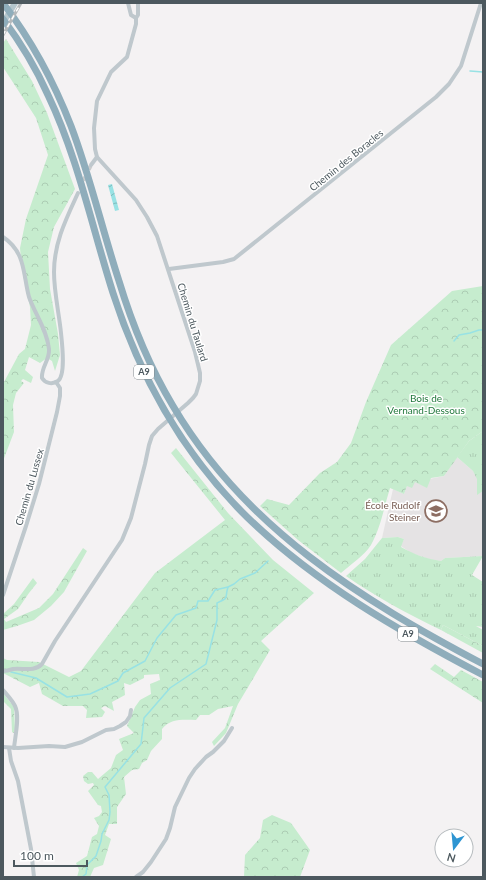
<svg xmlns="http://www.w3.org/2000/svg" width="486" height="880" viewBox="0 0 486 880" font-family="Lato,sans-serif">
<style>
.education{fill:#e5e3e4}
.grass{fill:url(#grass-tufts)}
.forest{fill:url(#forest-crowns)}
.water{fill:url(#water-waves)}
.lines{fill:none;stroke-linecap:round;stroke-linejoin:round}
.stream{stroke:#98e2e4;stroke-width:1.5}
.street-tunnel{stroke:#caccce;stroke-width:4;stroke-dasharray:4 2;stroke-linecap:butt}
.street{stroke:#bfc8cd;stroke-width:4}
.primary{stroke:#b5c6cd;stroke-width:6}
.highway{stroke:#8fadbb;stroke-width:7}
.rail-casing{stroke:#b5b9bb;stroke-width:3}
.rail{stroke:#fff;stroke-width:1.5;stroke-dasharray:4.5;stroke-linecap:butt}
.labels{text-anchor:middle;stroke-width:3;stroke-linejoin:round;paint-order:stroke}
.shield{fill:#fff;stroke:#828a8e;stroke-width:1}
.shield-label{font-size:9px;font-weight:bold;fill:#4c585e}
.street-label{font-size:10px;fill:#4c585e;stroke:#fff}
.park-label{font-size:10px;fill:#22793d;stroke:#fff}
.education-label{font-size:10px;fill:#785e54;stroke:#fff;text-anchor:end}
</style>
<defs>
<pattern id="grass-tufts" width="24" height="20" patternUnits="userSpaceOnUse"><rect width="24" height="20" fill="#c6ecce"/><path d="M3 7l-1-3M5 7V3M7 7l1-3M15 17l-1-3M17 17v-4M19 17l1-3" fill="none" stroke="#acccb3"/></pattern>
<pattern id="forest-crowns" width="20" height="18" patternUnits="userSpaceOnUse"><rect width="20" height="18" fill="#c6ecce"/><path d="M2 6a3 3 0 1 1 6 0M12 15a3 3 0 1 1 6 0" fill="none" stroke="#acccb3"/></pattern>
<pattern id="water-waves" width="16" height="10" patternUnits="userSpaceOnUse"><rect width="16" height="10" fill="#98e2e4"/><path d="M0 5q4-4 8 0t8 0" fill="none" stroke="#7ebabc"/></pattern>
</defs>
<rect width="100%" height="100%" fill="#f4f2f3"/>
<polygon class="education" points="457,457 473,471 478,479 477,494 483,491 483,528 482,529 483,533 483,556 445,558 441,561 432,560 411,553 401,546 404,539 398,537 382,538 393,489 404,494 407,486 415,482 444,476"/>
<g class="grass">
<polygon points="483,431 483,491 477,495 477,479 473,471 457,457 469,441"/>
<path d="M398,537L404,539L401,547C413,554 427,559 441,561L445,558L483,556L472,575L483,582V627L476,626L483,630V646L443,625L441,630C408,614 376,597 346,576L365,559L382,538Z"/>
</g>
<g class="forest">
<polygon points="6,39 32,81 47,113 75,189 54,227 48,252 50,289 58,334 60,355 55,371 52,361 47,358 40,363 29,357 25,370 33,377 31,383 23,379 21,381 24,383 16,393 13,405 14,432 3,461 3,390 4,382 19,354 25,349 31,325 30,307 22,270 20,248 26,219 48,155 36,118 3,67 3,43"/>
<path d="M483,286V431L469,441L444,476L431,478L427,488L415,482L412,488L407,486L404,494L390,488C384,507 381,527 371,545C364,556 351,564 341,573L298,540L260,506L267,499L289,505L320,473L337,462L351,443L366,402L391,345L452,291Z"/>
<path d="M176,448L228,513L273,560L314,593L261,641L270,650L238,704L226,733L214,746L212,742L225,728L233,706L218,709L209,715H200L196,720C183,720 171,718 162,729V739L151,751L147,760L142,763L139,769L132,770L124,777L126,794L117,807V824H109L105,835L111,839L103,865L94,868L90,877H77L79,870L76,863L87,856L92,837L97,834L99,826L94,818L99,816L102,812L101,806L98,805L88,791L94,785L93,783L88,784L84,781L83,776L88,772H92L98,779L111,768L116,755L123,750L119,739L134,733L127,726L135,707L140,700L151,694L150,684L160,680L159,674L144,675V678L130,685L124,683L125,695L112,702L114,711L105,706L101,708L105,712L102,717L86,718L87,710L83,706H63L42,694L39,683L30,687L3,673V658L7,660L39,662L69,677L81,671L155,573L225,520L171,453Z"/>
<polygon points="83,548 87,551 64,592 51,606 34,620 17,626 3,630 3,614 14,604 33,578 37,583 29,593 18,609 4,619 6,622 39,608 53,594"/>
<polygon points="443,625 483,646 483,653 441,630"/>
<polygon points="435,664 454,677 461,670 483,682 483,703 430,669"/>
<polygon points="3,693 14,707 15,729 14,733 12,732 11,709 3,701"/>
<polygon points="272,815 291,823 310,850 300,877 244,877 245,855 260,838 263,820"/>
</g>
<polygon class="water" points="112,184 119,210 115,211 108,185"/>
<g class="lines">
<g class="stream">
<polyline points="470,71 483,72"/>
<polyline points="454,341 459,335 470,333 479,330 483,330"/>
<polyline points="11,672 36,678 67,697 90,694 118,681 123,673 145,661 157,638 176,615 196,608 198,601 208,601 215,590 228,587 234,584 240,579 255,573 268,561"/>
<path d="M82,877L86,874L87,865L96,856L101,841L102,834L109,820L110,812L109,795L105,787L141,744L144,718L170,688L206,664L217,620V603C230,597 224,600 228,587"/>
</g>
<polyline class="street-tunnel" points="81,186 91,165"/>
<g class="street">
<polyline points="128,3 131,15 136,18"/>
<polyline points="91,165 97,157"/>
<path d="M3,237C26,252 23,275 29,297C35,314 47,330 49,349C50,360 41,367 42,378C45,383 52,385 58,381C66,375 62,343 61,333C59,313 54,292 54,272C54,243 66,219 78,193"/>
<polyline points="169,269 223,262 234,259 436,97 449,84 461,66 481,3"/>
<polyline points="3,595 26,526 39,484 57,412 60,396 60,388 56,382"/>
<path d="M3,671C6,671 10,670 13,669C24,668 34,672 42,664L55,641L122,540L131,518L145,464L149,445L152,436L158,429L188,403L193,398L196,394L200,381V373L195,352L157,236L147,217L136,200L97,157L95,149L94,128L97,101L111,72L127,57L136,24V18L138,15V3"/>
<path d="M3,690C7,695 12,700 15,706C20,716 15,737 14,748"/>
<polyline points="3,747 18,748 49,746 65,747 82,742 106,730 114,729 120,726 126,722 130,716 131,710"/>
<polyline points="9,748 11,761 18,781 31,849 34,877"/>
<polyline points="136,877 143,872 151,862 166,839 170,828 175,807 189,778 195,769 206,757 213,752 224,741 232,728"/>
</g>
<polyline class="primary" points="3,23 15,3"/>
<g class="highway">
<path d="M3,3C32,41 54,82 71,126C90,176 102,229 119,281C132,324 149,366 173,406C245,528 360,599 483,664"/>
<path d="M3,19C21,43 36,68 48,95C78,158 92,227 113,293C140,377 184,455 247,517C315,583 399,631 483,675"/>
</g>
<g class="rail-casing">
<polyline id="rail" points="3,35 21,3"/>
</g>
<use href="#rail" class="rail"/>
</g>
<defs>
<g id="school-ring" transform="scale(1.15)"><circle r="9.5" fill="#fff" stroke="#8d6e63" stroke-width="1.5"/><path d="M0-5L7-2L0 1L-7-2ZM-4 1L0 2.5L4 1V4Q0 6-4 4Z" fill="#8d6e63"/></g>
</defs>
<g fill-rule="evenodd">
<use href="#school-ring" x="436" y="511"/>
</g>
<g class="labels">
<g class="shield">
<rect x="134" y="365" width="20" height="14" rx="3"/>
<rect x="398" y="627" width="20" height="14" rx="3"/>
</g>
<g class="shield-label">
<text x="144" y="375">A9</text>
<text x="408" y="637">A9</text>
</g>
<g class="street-label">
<text transform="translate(346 160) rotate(-39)" y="4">Chemin des Boracles</text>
<text transform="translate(193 322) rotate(73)" y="4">Chemin du Taulard</text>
<text transform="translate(29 487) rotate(-74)" y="4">Chemin du Lussex</text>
</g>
<g class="park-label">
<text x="426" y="402">Bois de<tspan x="426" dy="12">Vernand-Dessous</tspan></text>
</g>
<g class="education-label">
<text x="420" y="509">École Rudolf<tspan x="420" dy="12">Steiner</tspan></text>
</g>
</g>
<rect width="486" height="880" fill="none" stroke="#4c585e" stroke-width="8"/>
<g transform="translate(454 848) rotate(196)"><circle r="19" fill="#ffffff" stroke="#b7bcbf"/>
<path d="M0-3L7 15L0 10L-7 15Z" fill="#2e95d2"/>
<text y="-6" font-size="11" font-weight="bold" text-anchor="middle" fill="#4c585e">N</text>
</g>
<path d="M14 860v6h73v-6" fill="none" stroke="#4c585e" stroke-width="2"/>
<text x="20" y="860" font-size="12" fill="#4c585e" stroke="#ffffff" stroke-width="3" paint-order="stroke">100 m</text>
</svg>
